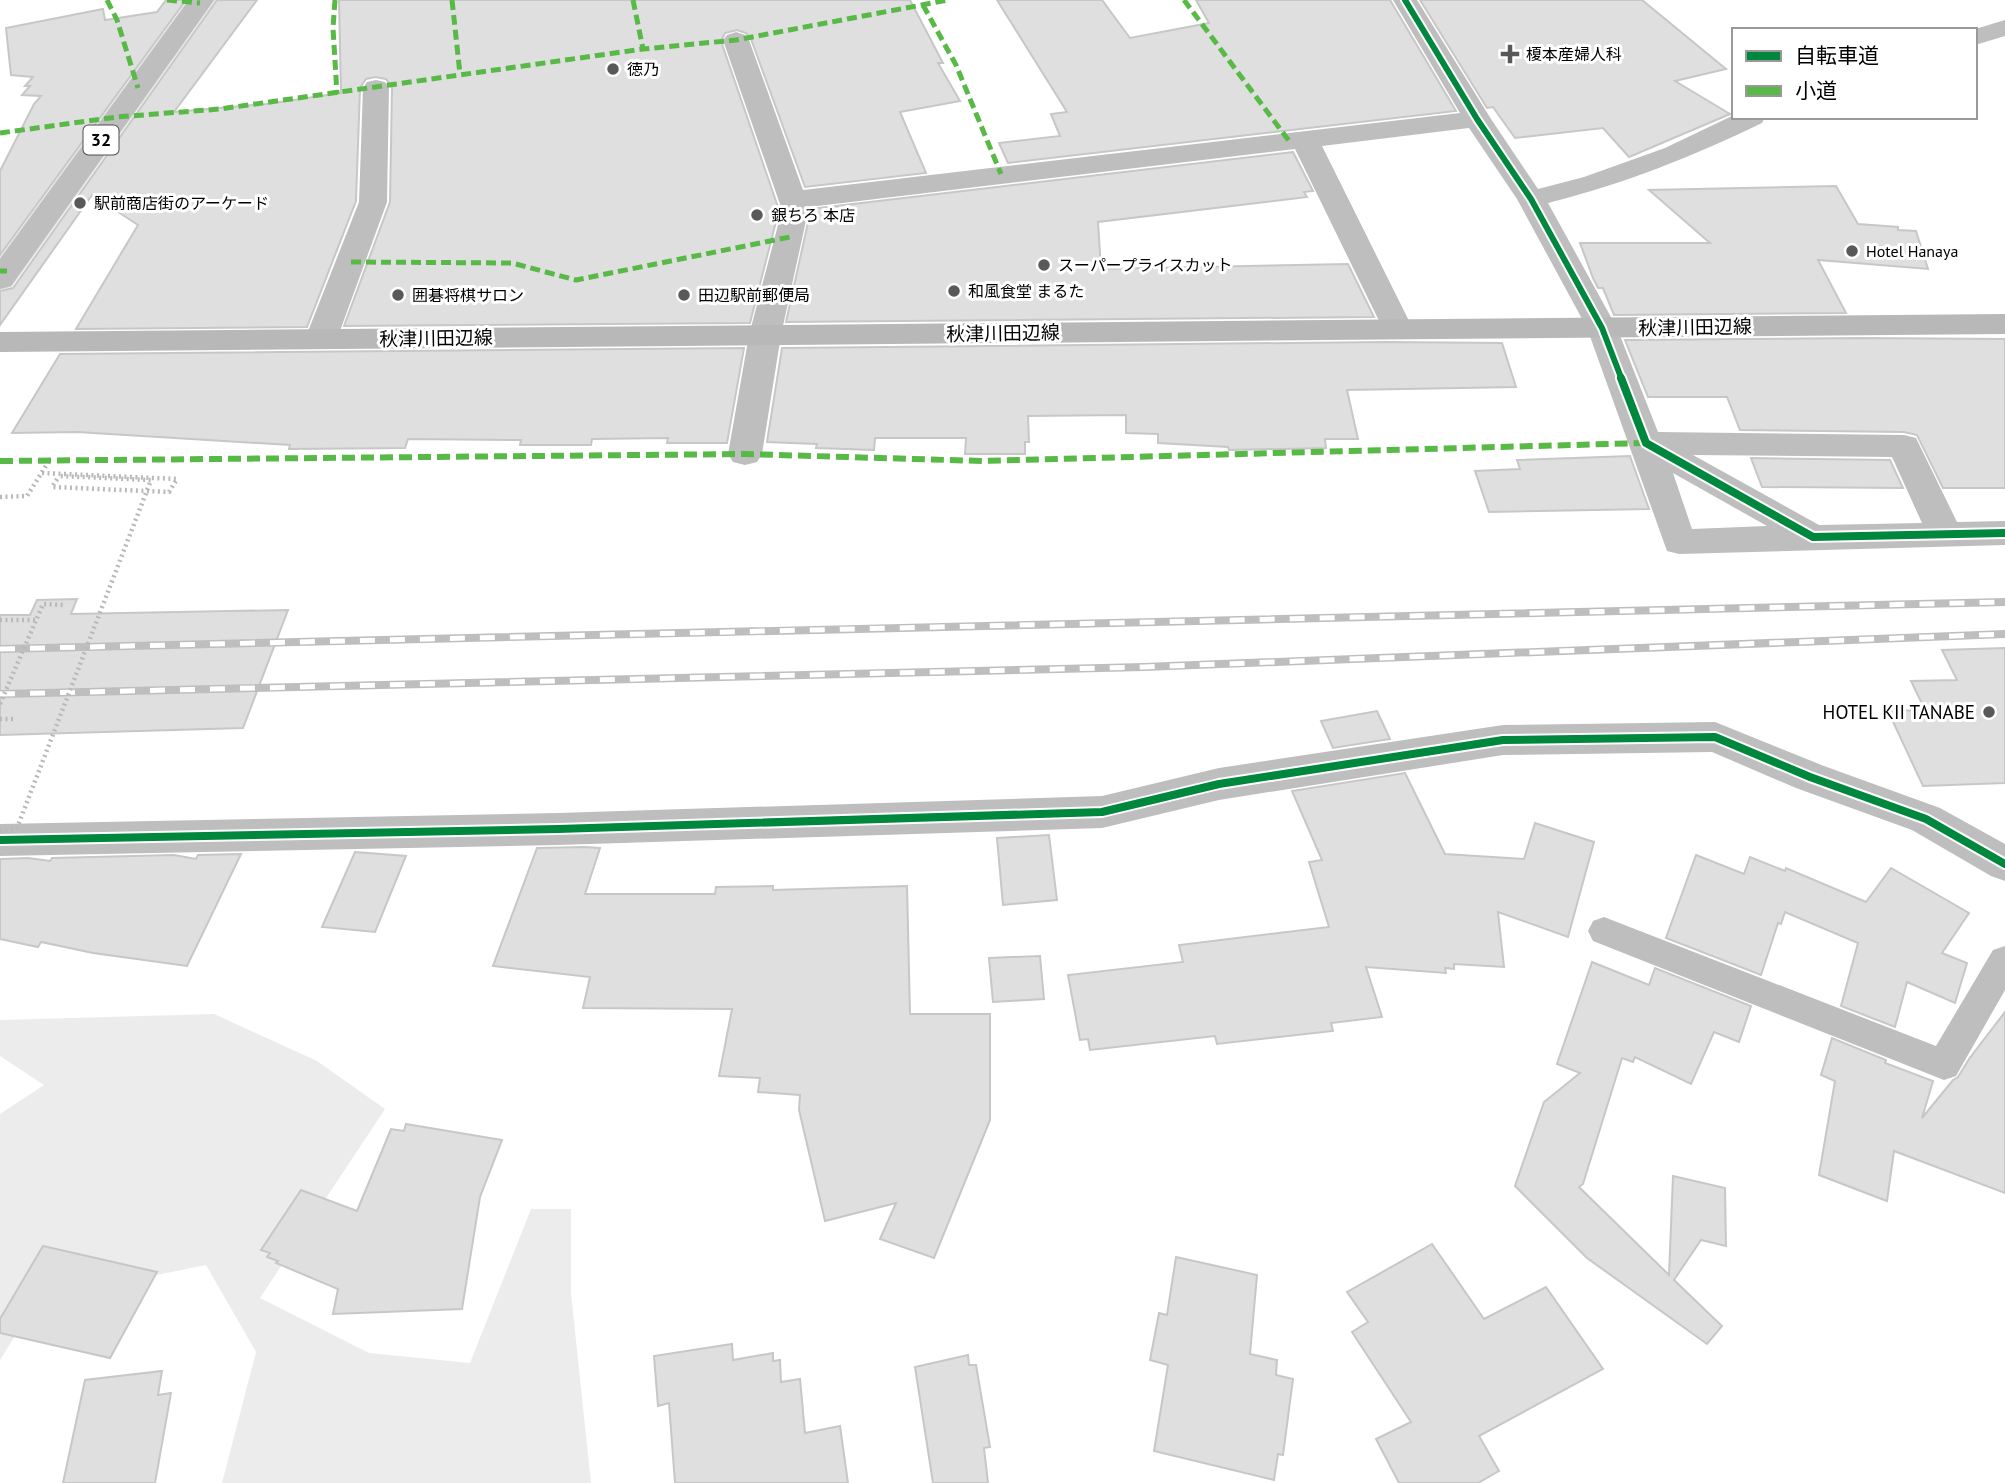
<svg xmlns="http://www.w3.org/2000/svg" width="2005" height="1483" viewBox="0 0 2005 1483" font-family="'PT Sans','Noto Sans JP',sans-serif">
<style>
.green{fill:#ececec}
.building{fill:#dfdfdf;stroke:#c7c7c7;stroke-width:2}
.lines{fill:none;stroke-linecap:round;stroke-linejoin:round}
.primary-casing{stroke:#dbdbdb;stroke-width:2}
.path{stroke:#b9b9b9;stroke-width:4.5;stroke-dasharray:2 3.5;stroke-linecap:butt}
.lane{fill:#bebebe;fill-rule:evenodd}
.street{fill:#bebebe;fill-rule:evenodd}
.secondary{fill:#b8b8b8;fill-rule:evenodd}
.primary{fill:#bebebe;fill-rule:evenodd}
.rail-casing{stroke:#bebebe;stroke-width:8}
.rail{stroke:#fff;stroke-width:5;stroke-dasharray:15;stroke-linecap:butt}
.path-bridge{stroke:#b9b9b9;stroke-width:4.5;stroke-dasharray:2 3.5;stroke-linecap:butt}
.quiet-far1{stroke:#58b947;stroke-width:5;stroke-dasharray:10 5;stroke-linecap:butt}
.quiet{stroke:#58b947;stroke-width:6;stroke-dasharray:13 6;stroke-linecap:butt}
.cycleway-far1-casing{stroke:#fff;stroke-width:10}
.cycleway-casing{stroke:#fff;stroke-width:12}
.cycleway-far1{stroke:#00873e;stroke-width:6}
.cycleway{stroke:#00873e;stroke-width:8}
.poi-dot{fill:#595959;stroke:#fff;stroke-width:2.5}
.labels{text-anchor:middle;stroke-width:6;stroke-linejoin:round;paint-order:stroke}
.far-poi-label{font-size:16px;fill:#000;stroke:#fff;text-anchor:start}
.shield{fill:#fff;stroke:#4c4c4c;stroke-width:2}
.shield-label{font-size:18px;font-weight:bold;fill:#000}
.street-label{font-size:19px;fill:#000;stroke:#fff}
.poi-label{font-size:19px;fill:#000;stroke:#fff;text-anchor:end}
</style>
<rect width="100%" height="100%" fill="#fff"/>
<polygon class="green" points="214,1014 317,1061 385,1109 260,1298 369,1353 470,1363 531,1209 571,1209 571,1293 591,1483 222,1483 256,1352 206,1265 38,1299 0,1360 0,1114 44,1085 0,1056 0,1020"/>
<g class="building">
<polygon points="166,0 186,0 0,255 0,171 34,104 41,96 22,95 30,86 25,86 33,77 11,75 6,28 103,9 105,20 157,12"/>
<polygon points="217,0 257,0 174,112 266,104 341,93 339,0 910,0 943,63 938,63 960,101 900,112 926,173 805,187 751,39 746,33 737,30 725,33 721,41 779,210 750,323 344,326 390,202 392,88 386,79 375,77 366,79 360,88 356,201 307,327 76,329 138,225 92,195 0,325 0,291 13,288"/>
<polygon points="997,0 1102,0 1130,38 1209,23 1196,0 1390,0 1456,111 1008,163 999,143 1060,136 1051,114 1067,112"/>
<polygon points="1420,0 1642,0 1726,69 1675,81 1730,114 1629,157 1603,128 1515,138 1493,107 1487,108"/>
<polygon points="1293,152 1313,191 1304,192 1307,197 1098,222 1101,269 1348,264 1374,317 786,322 811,209"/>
<polygon points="1836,186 1858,224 1898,227 1898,230 1916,231 1928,269 1818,260 1846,313 1614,315 1603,288 1598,288 1593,278 1580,243 1710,243 1649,190"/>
<polygon points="1860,338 2005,339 2005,488 1943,488 1917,435 1904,432 1740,430 1727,397 1648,397 1625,340"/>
<polygon points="1385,342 1502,343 1516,387 1347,390 1358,439 1325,439 1326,448 1229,450 1228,447 1158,443 1158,434 1126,433 1126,415 1028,416 1029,442 1025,442 1025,454 965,454 966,438 875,438 874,450 816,448 817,444 767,442 782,348"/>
<polygon points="744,348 727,443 667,443 668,438 592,439 591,445 520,445 521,440 408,439 405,448 289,449 290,445 77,432 12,433 60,354"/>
<polygon points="1630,456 1649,509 1489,512 1475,471 1520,469 1517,460"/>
<polygon points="1751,458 1890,460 1903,488 1762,487"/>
<polygon points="77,599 71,614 288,610 243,728 0,735 0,615 30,615 37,600"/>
<polygon points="2005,648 2005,783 1923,786 1888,711 1925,710 1911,681 1957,680 1942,650"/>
<polygon points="1377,711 1390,739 1333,748 1321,721"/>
<polygon points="1405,773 1445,854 1524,859 1535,823 1594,842 1568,937 1498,912 1504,967 1454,964 1454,969 1445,968 1446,973 1366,967 1382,1017 1331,1023 1333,1031 1217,1044 1215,1036 1090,1050 1088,1039 1080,1040 1068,975 1183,962 1179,945 1329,927 1309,862 1322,860 1292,791"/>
<polygon points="1049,835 1057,900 1003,905 997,838"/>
<polygon points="584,847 600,848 585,894 715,894 716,887 773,886 773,890 907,886 910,1014 990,1014 990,1120 934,1258 880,1239 896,1203 825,1221 799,1110 800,1095 758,1092 760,1078 719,1076 732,1009 583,1008 590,977 493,966 537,848"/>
<polygon points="355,852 406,856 375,932 322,927"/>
<polygon points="241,854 187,966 93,953 41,942 38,947 0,939 0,859 28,858 50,861 52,858 174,855 196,859 198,855"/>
<polygon points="1696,855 1744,874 1750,857 1785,871 1786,868 1866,902 1891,868 1969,913 1942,953 1967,963 1955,1003 1907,982 1895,1027 1841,1006 1858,943 1785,912 1781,924 1778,923 1761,975 1666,938"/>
<polygon points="1040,956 1044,999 993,1002 989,958"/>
<polygon points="1592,962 1649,985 1655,968 1751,1006 1739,1042 1714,1032 1691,1084 1635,1057 1633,1062 1622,1058 1583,1184 1579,1187 1669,1275 1673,1176 1725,1188 1726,1246 1701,1240 1674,1280 1722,1326 1707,1344 1587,1258 1515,1186 1544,1102 1580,1073 1557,1064"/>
<polygon points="2005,1012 2005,1193 1894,1151 1887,1201 1819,1175 1835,1081 1821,1075 1832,1038 1886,1060 1885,1063 1933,1081 1922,1118 1953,1080 1958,1077 1969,1059"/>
<polygon points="406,1124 502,1140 480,1197 462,1309 333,1314 338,1289 276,1263 278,1261 267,1257 270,1253 261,1250 301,1190 357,1211 391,1129 404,1131"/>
<polygon points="1432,1244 1484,1319 1546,1287 1603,1369 1479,1436 1499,1471 1478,1483 1399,1483 1376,1439 1411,1422 1352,1332 1368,1322 1347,1292"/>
<polygon points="43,1246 157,1272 110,1358 0,1333 0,1319"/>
<polygon points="1176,1257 1257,1275 1250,1354 1277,1360 1276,1375 1293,1379 1283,1455 1278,1454 1274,1480 1154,1451 1168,1365 1150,1360 1159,1313 1167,1315"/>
<polygon points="732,1344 733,1360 773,1353 773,1361 780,1360 781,1382 800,1379 805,1433 840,1426 848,1483 675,1483 669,1403 658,1406 654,1356"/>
<polygon points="968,1355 969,1365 976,1365 990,1447 984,1448 988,1483 933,1483 915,1367"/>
<polygon points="162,1371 158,1395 171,1393 155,1483 63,1483 85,1380"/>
</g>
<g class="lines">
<g class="primary-casing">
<polygon id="primary" points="189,0 214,0 11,286 0,289 0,259"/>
</g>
<g class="path">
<polyline points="42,473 177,479 169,492 52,487 59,476"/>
<polyline points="0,497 27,496 49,461"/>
<polyline points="0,620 37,620"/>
<polyline points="0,719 13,719"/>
</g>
<polygon class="lane" points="1604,917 1936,1046 1993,950 2005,946 2005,990 1956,1076 1944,1080 1593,941 1588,931 1593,921"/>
<g class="street">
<path d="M1393,0H1417L1491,119L1538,189L1584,177L1665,148L1734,115L1765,117L1762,123C1689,158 1626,183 1548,203L1617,328L1658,432L1904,435L1916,438L1957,522L2005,521V545L1679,554L1667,551L1587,328L1517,199L1469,128L1322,146L1413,329L1409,336L1398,339L1387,336L1383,329L1295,149L809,207L781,335L762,454L757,462L745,465L733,462L728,454L749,335L782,210L723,40L727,35L736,32L745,35L749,40L803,190L1460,113ZM1693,455L1892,457L1922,523L1819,525ZM1673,473L1767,526L1692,529Z"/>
<polygon points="2005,20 2005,36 1975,45 1975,30 1972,30"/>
<polygon points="376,80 385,82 389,88 387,202 337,339 332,346 321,349 310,346 305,339 359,202 363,88 367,82"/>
<polygon points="1715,722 1824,766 1940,808 2005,844 2005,881 1991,876 1912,830 1796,788 1712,752 1503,755 1219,800 1102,828 558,845 0,856 0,824 558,813 1102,796 1219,768 1503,725"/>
</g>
<polygon class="secondary" points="2005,314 2005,334 0,352 0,332"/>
<use href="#primary" class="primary"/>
<g class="rail-casing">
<g id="rail">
<polyline points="0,649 2005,602"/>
<polyline points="0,694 1144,667 2005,634"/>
</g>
</g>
<use href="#rail" class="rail"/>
<g class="path-bridge">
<polyline points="0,704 43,604 64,605"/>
<polyline points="0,831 17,828 151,480 59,476"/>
</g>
<g class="quiet-far1">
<polyline points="107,0 117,20 138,88"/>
<polyline points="167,0 200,3"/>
<polyline points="335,0 333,28 337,94"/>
<polyline points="452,0 460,74"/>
<polyline points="633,0 643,49"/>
<polyline points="1184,0 1289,141"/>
<polyline points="923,5 956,65 1001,174"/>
<polyline points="0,133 117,117 220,109 643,49 736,40 948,0"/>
<polyline points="351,262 512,263 576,280 790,237"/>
<polyline points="0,271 7,271"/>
</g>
<polyline class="quiet" points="0,461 745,454 982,461 1646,443"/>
<g class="cycleway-far1-casing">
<polyline id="cycleway-far1" points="1405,0 1477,119 1531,199 1602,328 1622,380"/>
</g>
<g class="cycleway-casing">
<g id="cycleway">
<polyline points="1621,378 1646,443 1813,537 2005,533"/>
<polyline points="0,840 558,829 1102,812 1219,784 1503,740 1715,737 1810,777 1926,819 2005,864"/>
</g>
</g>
<use href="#cycleway-far1" class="cycleway-far1"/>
<use href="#cycleway" class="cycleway"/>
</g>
<g class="poi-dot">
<path d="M1506.5 43.5h7v7h7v7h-7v7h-7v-7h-7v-7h7z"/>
<circle cx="613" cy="69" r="7"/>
<circle cx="80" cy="203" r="7"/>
<circle cx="757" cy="215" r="7"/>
<circle cx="1852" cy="251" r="7"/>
<circle cx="1044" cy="265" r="7"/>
<circle cx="954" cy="291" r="7"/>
<circle cx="398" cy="295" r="7"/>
<circle cx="684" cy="295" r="7"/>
<circle cx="1989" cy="712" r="7"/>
</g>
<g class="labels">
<g class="far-poi-label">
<text x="1526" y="60">榎本産婦人科</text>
<text x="627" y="75">徳乃</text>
<text x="94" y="209">駅前商店街のアーケード</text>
<text x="771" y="221">銀ちろ 本店</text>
<text x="1866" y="257">Hotel Hanaya</text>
<text x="1058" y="271">スーパープライスカット</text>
<text x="968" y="297">和風食堂 まるた</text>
<text x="412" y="301">囲碁将棋サロン</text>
<text x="698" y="301">田辺駅前郵便局</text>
</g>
<rect class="shield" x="83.5" y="125.5" width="35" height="29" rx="5"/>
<g class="shield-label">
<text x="101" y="146">32</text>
</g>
<g class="street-label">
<text transform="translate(1695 327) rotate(-1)" y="7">秋津川田辺線</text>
<text transform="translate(1003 333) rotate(-1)" y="7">秋津川田辺線</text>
<text transform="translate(436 338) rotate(-1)" y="7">秋津川田辺線</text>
</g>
<g class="poi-label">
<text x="1975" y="719">HOTEL KII TANABE</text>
</g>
</g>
<rect x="1732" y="28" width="245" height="91" fill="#ffffff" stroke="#999999" stroke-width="2"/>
<rect x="1746" y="51" width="35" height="10" fill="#00873e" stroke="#999999" stroke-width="2"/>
<text x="1795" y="63" font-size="21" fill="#000000">自転車道</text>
<rect x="1746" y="86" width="35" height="10" fill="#58b947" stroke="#999999" stroke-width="2"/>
<text x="1795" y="98" font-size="21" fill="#000000">小道</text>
</svg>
